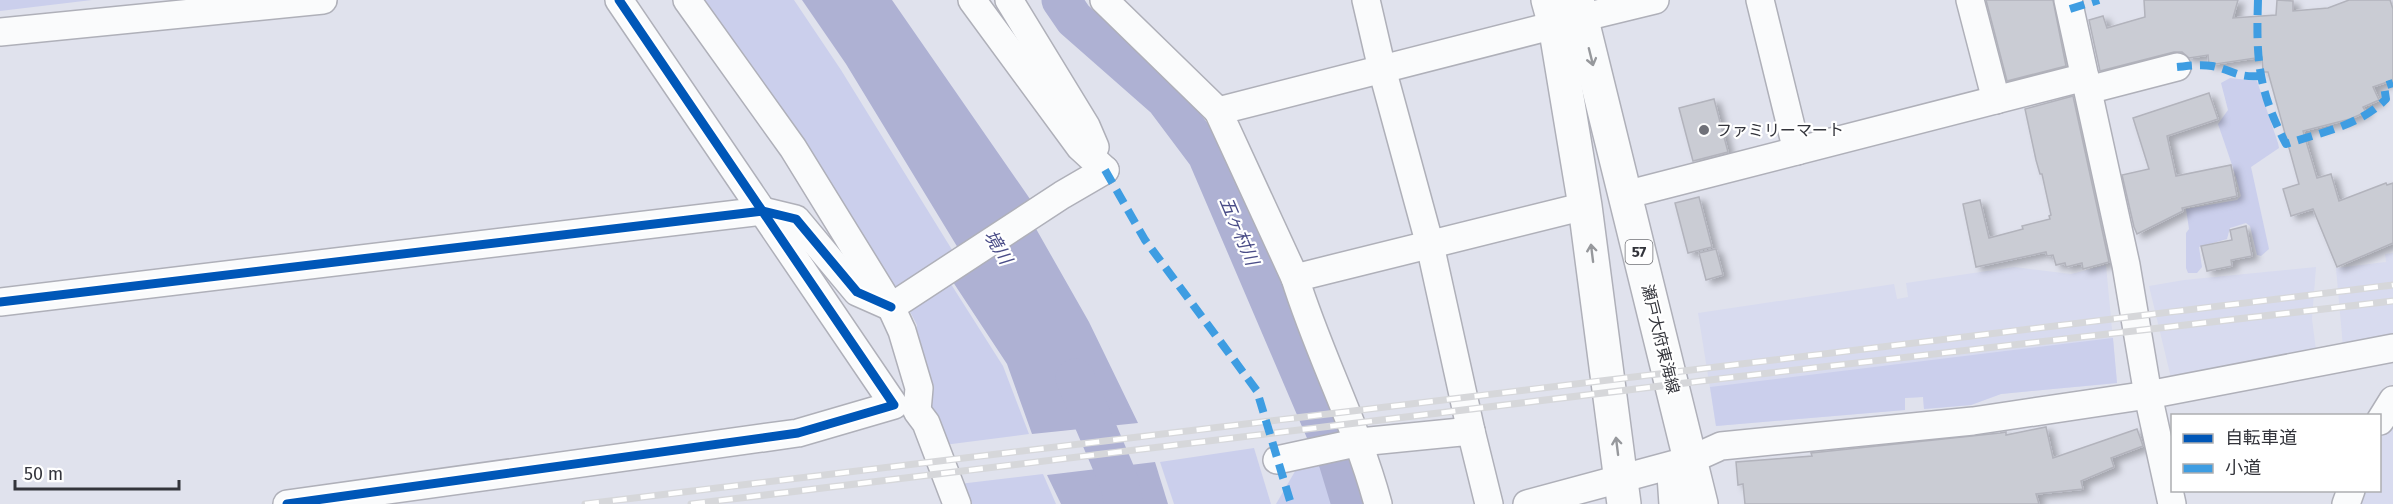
<svg xmlns="http://www.w3.org/2000/svg" width="2393" height="504" viewBox="0 0 2393 504" font-family="'Fira Sans','Noto Sans JP',sans-serif">
<style>
.built{fill:#d8dbef}
.green{fill:#cbcfec}
.water{fill:#aeb1d3}
.lines{fill:none;stroke-linecap:round;stroke-linejoin:round}
.river{stroke:#aeb1d3;stroke-width:39}
.building{fill:#caccd4;stroke:#b2b3bc;stroke-width:1.5;filter:url(#shadow)}
.minor-casing{stroke:#afb0b9;stroke-width:30}
.major-casing{stroke:#afb0b9;stroke-width:36}
.minor{stroke:#fafbfc;stroke-width:27}
.major{stroke:#fafbfc;stroke-width:33}
.rail-casing{stroke:#d6d7da;stroke-width:7}
.rail{stroke:#fff;stroke-width:4.5;stroke-dasharray:14;stroke-linecap:butt}
.quiet{stroke:#3e9de2;stroke-width:8;stroke-dasharray:15 8;stroke-linecap:butt}
.cycleway-casing{stroke:#fff;stroke-width:13}
.cycleway{stroke:#0057b8;stroke-width:9}
.oneway{stroke:#96989c}
.poi-dot{fill:#707179;stroke:#fff;stroke-width:2}
.labels{text-anchor:middle;stroke-width:4.5;stroke-linejoin:round;paint-order:stroke}
.shield{fill:#fff;stroke:#707176;stroke-width:1.5}
.shield-label{font-size:15px;font-weight:bold;fill:#33343b}
.poi-label{font-size:16px;fill:#33343b;stroke:#fff;text-anchor:start}
.street-label{font-size:16px;fill:#33343b;stroke:#fff}
.water-label{font-size:18px;font-style:italic;fill:#4b4e88;stroke:#fff}
</style>
<defs>
<filter id="shadow"><feDropShadow dx="6" dy="4" stdDeviation="3" flood-color="#0004"/></filter>
</defs>
<rect width="100%" height="100%" fill="#e0e2ed"/>
<g class="built">
<polygon points="2393,253 2393,336 2343,347 2336,268 2386,262 2385,254"/>
<polygon points="2106,265 2117,383 2001,394 1971,405 1924,409 1923,397 1905,398 1905,410 1716,426 1698,313 1894,284 1897,299 1908,297 1906,283 2014,267 2071,274"/>
<polygon points="2316,267 2312,319 2316,350 2171,378 2149,286 2184,280"/>
<polygon points="2393,416 2393,504 2356,504 2361,491 2380,490 2380,435"/>
</g>
<g class="green">
<polygon points="0,0 92,0 0,11"/>
<polygon points="702,0 794,0 841,70 954,253 898,291 779,106"/>
<path d="M2230,78L2257,81L2278,143L2279,148L2251,167L2269,249L2261,256L2257,255L2250,226L2246,223L2230,228L2227,239L2199,247L2202,267L2197,273H2188L2186,268V233L2189,229L2186,209L2237,200L2241,196C2235,171 2226,148 2218,124L2228,110L2221,83Z"/>
<polygon points="949,281 1003,366 1029,434 944,445 934,422 913,350 917,325 907,306"/>
<polygon points="2113,338 2117,383 2001,394 1971,405 1924,409 1923,397 1905,398 1905,410 1716,426 1710,387"/>
<polygon points="1254,448 1271,504 1174,504 1160,462"/>
<polygon points="1318,457 1335,504 1276,504 1301,461"/>
<polygon points="1043,474 1056,504 966,504 959,484"/>
</g>
<g class="water">
<polygon points="802,0 892,0 1030,199 958,248 846,64"/>
<polygon points="1035,227 1089,322 1138,423 1032,434 1007,364 951,279"/>
<polygon points="1155,462 1168,504 1061,504 1047,475"/>
</g>
<g class="lines">
<g class="river">
<polyline points="1061,0 1074,19 1165,99 1207,155 1338,461 1351,504"/>
<polyline points="1075,378 1119,481 1124,504"/>
</g>
</g>
<g class="building">
<polygon points="1986,0 2053,0 2066,66 2007,81"/>
<polygon points="2144,0 2238,0 2233,18 2276,15 2277,0 2293,1 2293,11 2328,8 2349,0 2390,0 2393,9 2393,80 2373,87 2379,100 2363,107 2366,112 2350,119 2303,131 2317,178 2331,174 2339,201 2386,183 2387,185 2393,183 2393,243 2337,267 2313,209 2291,216 2283,189 2299,184 2268,72 2263,72 2262,57 2209,65 2208,55 2189,58 2182,52 2174,52 2100,71 2089,20 2103,16 2107,28 2145,17"/>
<polygon points="2209,93 2218,119 2167,136 2176,176 2231,165 2237,196 2182,208 2183,211 2137,234 2134,227 2122,175 2149,169 2133,118"/>
<polygon points="2073,96 2109,262 2083,269 2082,263 2066,267 2065,263 2056,265 2053,255 2047,256 2046,252 1976,267 1963,204 1980,200 1989,238 2023,229 2022,226 2050,219 2049,216 2051,215 2042,174 2040,174 2036,160 2025,109"/>
<polygon points="1714,99 1728,152 1693,161 1679,108"/>
<polygon points="1699,197 1712,247 1688,253 1675,203"/>
<polygon points="2246,226 2252,256 2231,260 2232,266 2207,271 2201,246 2232,240 2230,230"/>
<polygon points="1716,249 1723,275 1706,280 1699,253"/>
<polygon points="2046,427 2053,458 2137,429 2143,446 2111,458 2114,467 2081,481 2083,489 2036,494 2039,504 1745,504 1743,484 1738,485 1736,462 1812,456 1811,453 2000,433 2006,432 2006,435"/>
</g>
<g class="lines">
<g class="minor-casing">
<g id="minor">
<polyline points="687,0 793,148 891,307 902,331 919,388 917,411 926,423 957,504"/>
<polyline points="972,0 1080,147 1105,170"/>
<polyline points="1009,0 1086,126 1095,147"/>
<polyline points="1104,0 1218,111"/>
<polyline points="1366,0 1382,69 1430,245 1471,431"/>
<polyline points="1760,0 1797,151"/>
<polyline points="1970,0 1996,100"/>
<polyline points="2068,0 2126,265 2148,395 2172,504"/>
<polyline points="1581,18 1655,0"/>
<polyline points="0,32 323,0"/>
<polyline points="2088,90 2177,67"/>
<polyline points="1625,195 2085,77"/>
<polyline points="1295,278 1585,206"/>
<polyline points="0,302 763,211 796,219 857,292 891,307"/>
<polyline points="891,307 1062,195 1105,170"/>
<polyline points="2380,421 2393,400"/>
<polyline points="1277,460 1360,442 1471,431 1489,504"/>
<polyline points="287,504 798,433 894,405 619,0"/>
<path d="M1378,504C1357,426 1319,355 1295,278L1218,111L1555,25"/>
<polyline points="1527,504 1690,460 1721,446 1973,421 2148,395 2393,348"/>
<polyline points="2346,504 2351,490"/>
</g>
</g>
<g class="major-casing">
<g id="major">
<polyline points="1548,0 1555,25 1585,206 1624,504"/>
<polyline points="1577,0 1701,504"/>
<polyline points="1676,504 1674,475 1690,460"/>
</g>
</g>
<use href="#minor" class="minor"/>
<use href="#major" class="major"/>
<g class="rail-casing">
<g id="rail">
<polyline points="585,504 2393,285"/>
<polyline points="691,504 1718,379 2393,301"/>
</g>
</g>
<use href="#rail" class="rail"/>
<g class="quiet">
<path d="M2258,0C2256,59 2258,90 2286,144C2322,132 2359,126 2386,99L2384,86L2393,83"/>
<polyline points="2070,9 2099,0"/>
<path d="M2177,67C2188,66 2201,64 2212,66C2232,70 2238,78 2260,76"/>
<polyline points="1105,170 1145,240 1257,391 1291,504"/>
</g>
<g class="cycleway-casing">
<g id="cycleway">
<polyline points="0,302 763,211 796,219 857,292 891,307"/>
<polyline points="287,504 798,433 894,405 619,0"/>
</g>
</g>
<use href="#cycleway" class="cycleway"/>
</g>
<defs><path id="oneway-shaft" d="M-6 0H5M1.5-3L5.5 0L1.5 3" fill="none" stroke-width="1.6" stroke-linecap="round" stroke-linejoin="round" transform="scale(1.5)"/></defs>
<g class="oneway">
<use href="#oneway-shaft" transform="translate(1591 57) rotate(76)"/>
<use href="#oneway-shaft" transform="translate(1592 253) rotate(-97)"/>
<use href="#oneway-shaft" transform="translate(1617 446) rotate(-97)"/>
</g>
<circle class="poi-dot" cx="1704" cy="130" r="6"/>
<g class="labels">
<rect class="shield" x="1625.5" y="240" width="27" height="24" rx="4.5"/>
<g class="shield-label">
<text x="1639" y="257">57</text>
</g>
<g class="poi-label">
<text x="1716" y="136">ファミリーマート</text>
</g>
<g class="street-label">
<text transform="translate(1661 339) rotate(76)" y="6">瀬戸大府東海線</text>
</g>
<g class="water-label">
<text transform="translate(1239 231) rotate(67)" y="6">五ヶ村川</text>
<text transform="translate(998 247) rotate(59)" y="6">境川</text>
</g>
</g>
<rect x="2171" y="414" width="210" height="78" fill="#ffffff" stroke="#adaeb1" stroke-width="1.5"/>
<rect x="2183" y="434" width="30" height="9" fill="#0057b8" stroke="#adaeb1" stroke-width="1.5"/>
<text x="2225" y="444" font-size="18" fill="#33343b">自転車道</text>
<rect x="2183" y="464" width="30" height="9" fill="#3e9de2" stroke="#adaeb1" stroke-width="1.5"/>
<text x="2225" y="474" font-size="18" fill="#33343b">小道</text>
<path d="M15 480v9h164v-9" fill="none" stroke="#33343b" stroke-width="3"/>
<text x="24" y="480" font-size="18" fill="#33343b" stroke="#ffffff" stroke-width="4.5" paint-order="stroke">50 m</text>
</svg>
